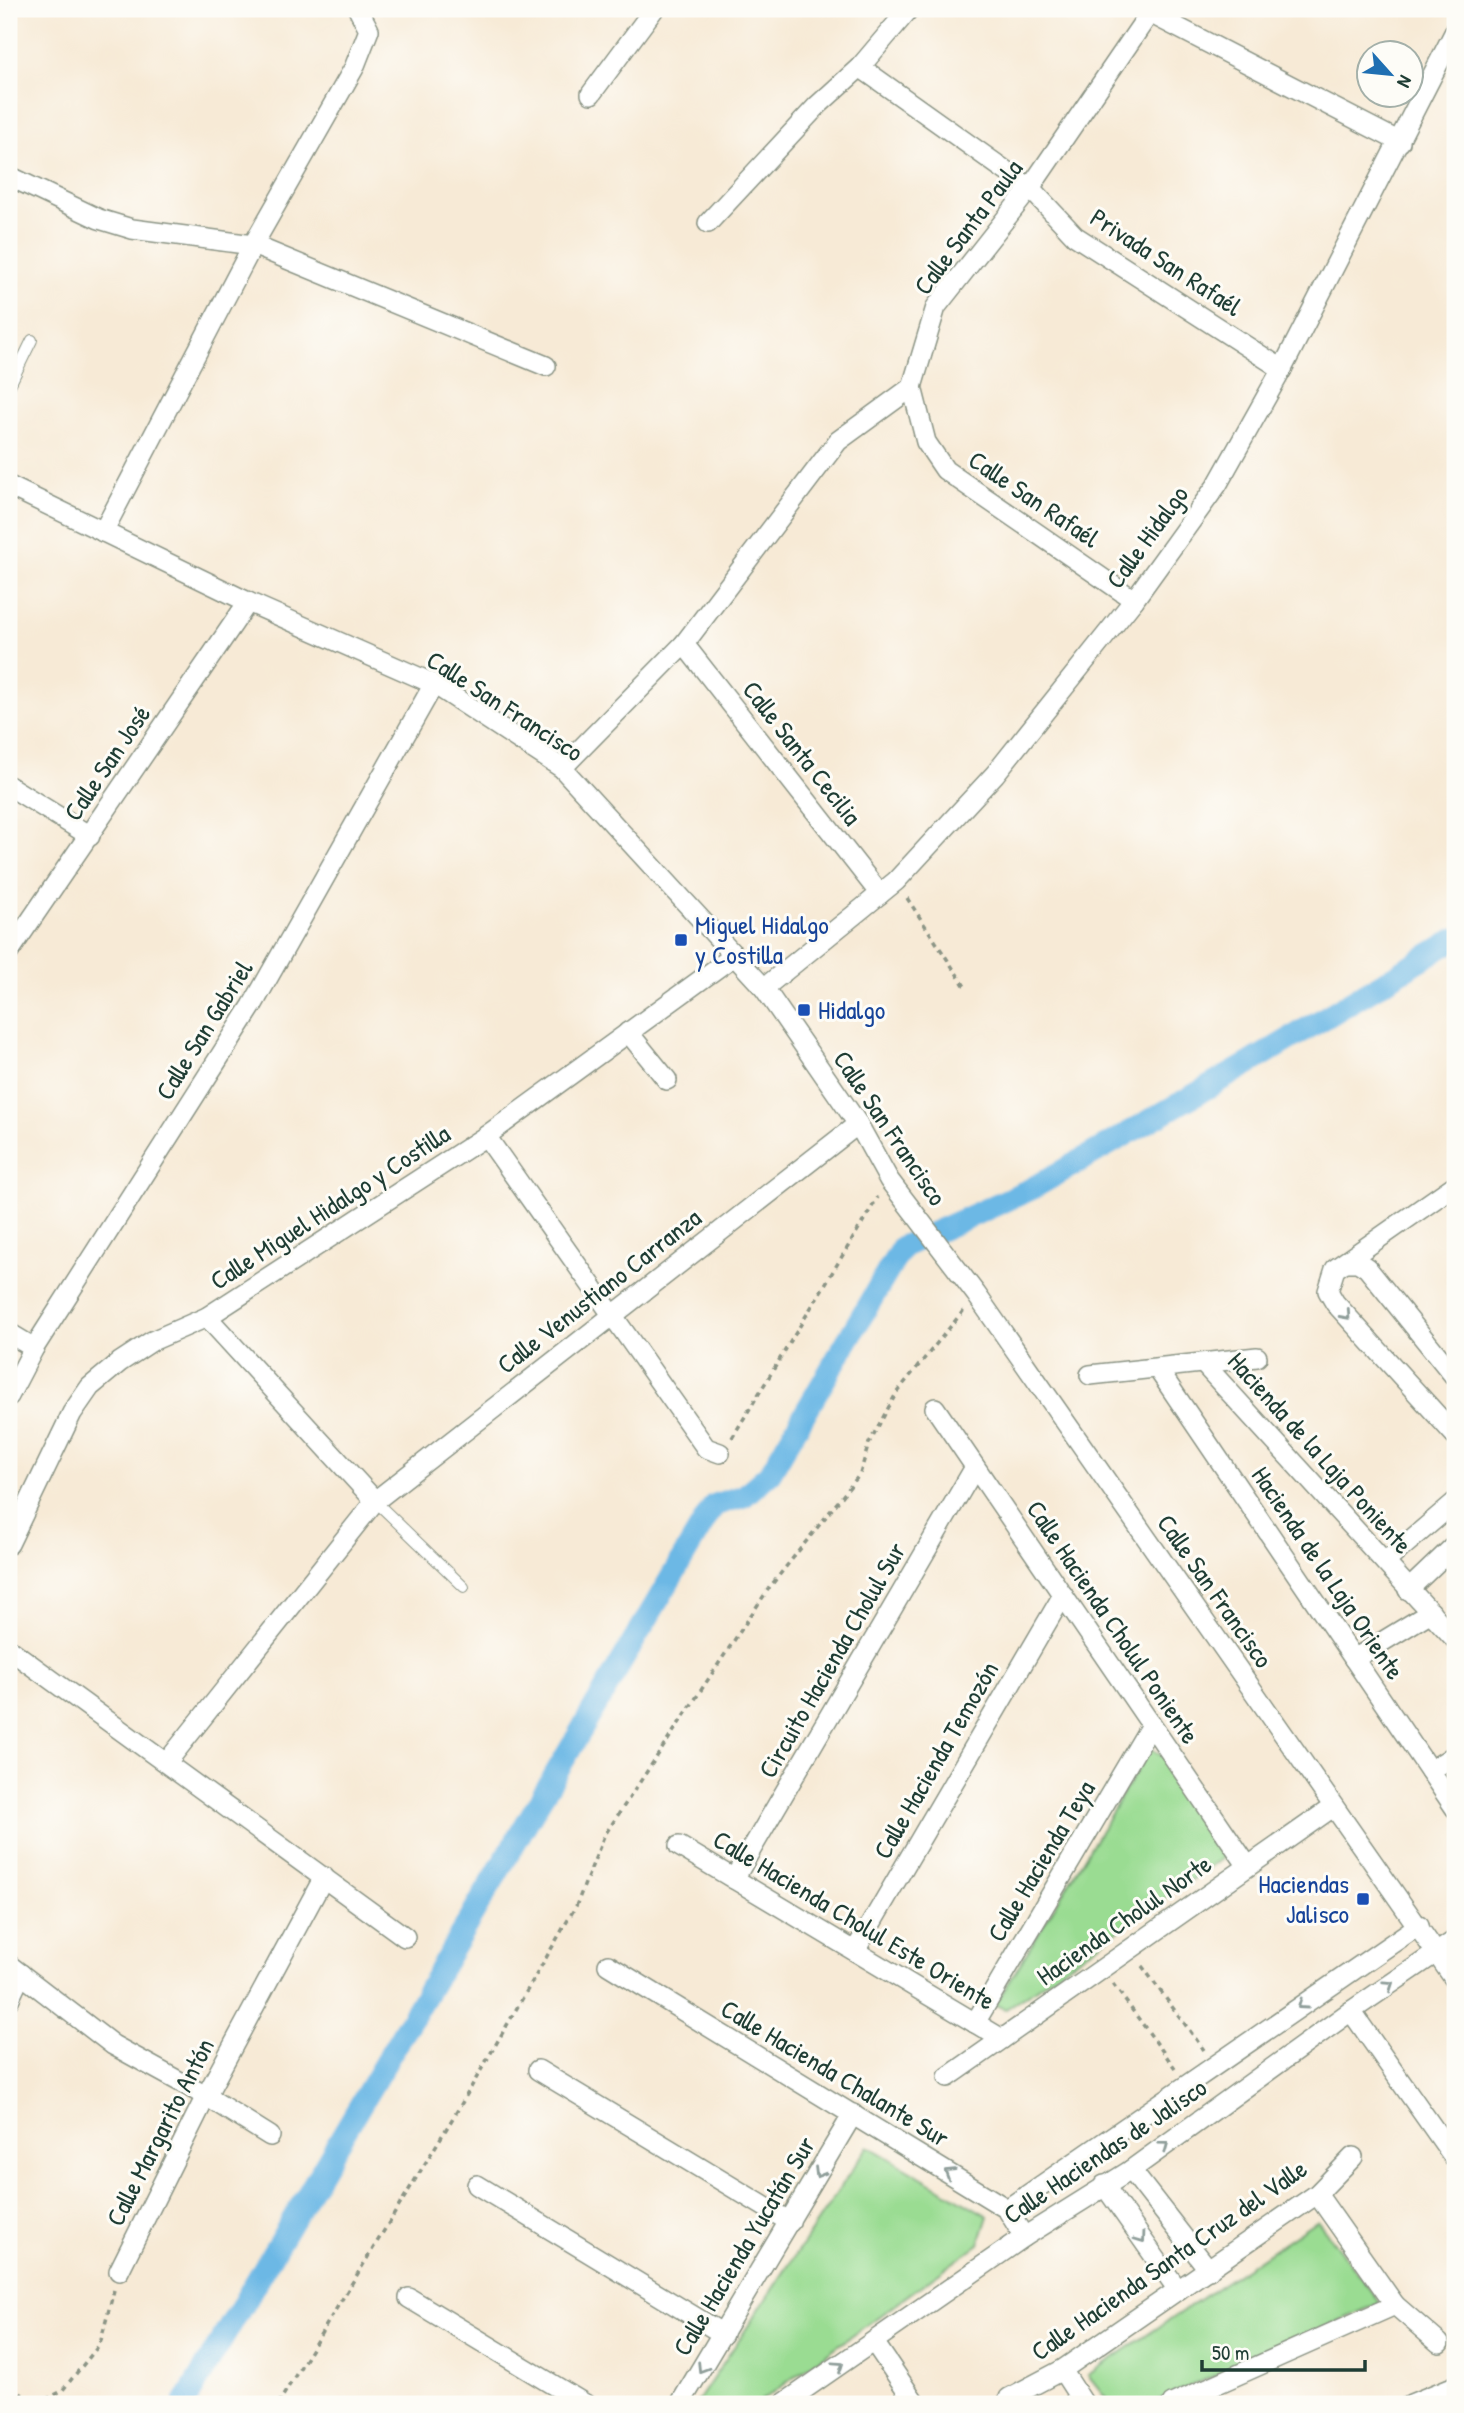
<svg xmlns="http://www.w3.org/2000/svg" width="1464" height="2413" viewBox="0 0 1464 2413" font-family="'Patrick Hand',sans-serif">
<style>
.grass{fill:#9adc92;stroke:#5c8c63;stroke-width:2}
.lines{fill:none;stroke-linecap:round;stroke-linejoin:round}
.canal{stroke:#6cb8e5;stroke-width:23}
.service-casing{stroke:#8b9485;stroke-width:12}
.minor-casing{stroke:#8b9485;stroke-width:22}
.path{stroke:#8b9485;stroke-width:3.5;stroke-dasharray:5 5;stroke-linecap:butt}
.service{stroke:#fff;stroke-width:10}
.minor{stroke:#fff;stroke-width:19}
.oneway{stroke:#8f9e9a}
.transit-dot{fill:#1a4fb4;stroke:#fdfcf7;stroke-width:2.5}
.labels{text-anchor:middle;stroke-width:6;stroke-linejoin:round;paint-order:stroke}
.street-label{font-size:26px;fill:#1f3d34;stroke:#fdfcf7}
.transit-label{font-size:26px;fill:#164399;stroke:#fdfcf7;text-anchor:start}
</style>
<rect width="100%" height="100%" fill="#fdfcf7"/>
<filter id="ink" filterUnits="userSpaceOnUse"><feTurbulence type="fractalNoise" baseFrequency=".0143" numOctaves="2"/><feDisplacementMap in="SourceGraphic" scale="14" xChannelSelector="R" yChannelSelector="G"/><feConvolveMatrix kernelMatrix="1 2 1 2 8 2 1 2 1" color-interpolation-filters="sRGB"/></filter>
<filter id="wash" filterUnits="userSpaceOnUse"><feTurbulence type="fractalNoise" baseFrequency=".00686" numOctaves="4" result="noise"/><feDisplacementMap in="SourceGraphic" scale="28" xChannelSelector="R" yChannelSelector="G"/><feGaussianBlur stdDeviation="1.57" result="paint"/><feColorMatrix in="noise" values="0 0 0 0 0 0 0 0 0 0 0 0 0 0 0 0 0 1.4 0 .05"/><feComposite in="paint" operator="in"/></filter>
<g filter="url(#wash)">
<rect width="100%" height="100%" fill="#f7ead6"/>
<g class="grass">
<polygon points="1150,1749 1163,1756 1228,1854 1006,2009 995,2005"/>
<polygon points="868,2146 988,2216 979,2244 757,2404 696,2404"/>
<polygon points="1317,2220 1380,2303 1150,2404 1111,2404 1088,2375"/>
</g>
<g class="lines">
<polyline class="canal" points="184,2404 714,1505 744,1496 770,1473 902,1247 1031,1189 1250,1063 1455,939"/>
</g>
</g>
<g filter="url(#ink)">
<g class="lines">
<g class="service-casing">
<g id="service">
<polyline points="9,387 32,340"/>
<polyline points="375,1501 464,1587"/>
</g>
</g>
<g class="minor-casing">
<g id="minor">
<polyline points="1142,9 1400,142"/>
<polyline points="860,67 1030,188 1075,236 1282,369"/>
<polyline points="591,94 654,9"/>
<polyline points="9,176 99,219 132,229 253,245 546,366"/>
<polyline points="708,223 817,106 860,67 909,9"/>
<polyline points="912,387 926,442 945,470 1134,600"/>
<polyline points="9,486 248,602 434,684 562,768 764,988 858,1124 889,1180 976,1294 1455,1980"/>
<polyline points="103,532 253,245 354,68 369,30 358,9"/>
<polyline points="684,644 880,894"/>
<polyline points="562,768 684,644 838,441 912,387 936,307 1030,188 1149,14"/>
<polyline points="9,786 90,836"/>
<polyline points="9,952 248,602"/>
<polyline points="764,988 896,881 995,774 1134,600 1217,485 1282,369 1455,31"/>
<polyline points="628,1032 667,1080"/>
<polyline points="486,1136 706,1448 720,1453"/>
<polyline points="1455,1185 1335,1269 1328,1291 1335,1303 1455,1435"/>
<polyline points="1348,1262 1358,1262 1367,1268 1455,1377"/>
<polyline points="207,1317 375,1501"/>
<polyline points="9,1333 34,1348"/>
<polyline points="1203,1363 1455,1639"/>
<polyline points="1157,1368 1455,1808"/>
<polyline points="1090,1375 1257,1357"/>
<polyline points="9,1396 34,1348 252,1006 434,684"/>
<polyline points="935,1408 1247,1865"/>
<polyline points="9,1544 72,1413 90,1387 120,1362 152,1341 207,1317 486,1136 735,955"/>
<polyline points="1385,1562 1455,1502"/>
<polyline points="1408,1590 1455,1545"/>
<polyline points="9,1649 405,1937"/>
<polyline points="1354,1659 1431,1612"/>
<polyline points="167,1762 375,1501 858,1124"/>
<polyline points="1430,1771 1455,1755"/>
<polyline points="679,1846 1002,2039"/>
<polyline points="734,1879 975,1467"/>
<polyline points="855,1951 1063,1595"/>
<polyline points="9,1965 113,2045 206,2096 270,2136"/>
<polyline points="608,1965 1007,2209 1024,2237"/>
<polyline points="9,2000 21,1974"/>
<polyline points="1351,2011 1455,2159"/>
<polyline points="975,2023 1151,1725"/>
<polyline points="538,2070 790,2222"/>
<polyline points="948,2077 1333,1807"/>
<polyline points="1131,2170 1209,2270"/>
<polyline points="477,2185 723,2334"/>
<polyline points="1104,2185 1178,2290"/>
<polyline points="1007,2209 1419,1925"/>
<polyline points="119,2271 206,2096 324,1877"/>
<polyline points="409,2298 585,2404"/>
<polyline points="1395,2305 1439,2343"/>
<polyline points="874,2342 916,2404"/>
<polyline points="1062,2370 1084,2404"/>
<polyline points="1009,2398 1062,2370 1317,2194 1353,2157"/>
<polyline points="680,2404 853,2114"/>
<polyline points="783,2404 1024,2237 1131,2170 1351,2011 1455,1940"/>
<polyline points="1172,2404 1395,2305 1317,2194"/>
<polyline points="1411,2404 1455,2386"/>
</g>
</g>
<g class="path">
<polyline points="907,898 966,988"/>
<polyline points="732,1438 878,1197"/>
<polyline points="1142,1966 1204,2050"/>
<polyline points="1113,1984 1175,2068"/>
<polyline points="9,2389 41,2402 62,2391 100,2344 114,2290"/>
<polyline points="278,2404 459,2108 576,1906 604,1836 769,1588 860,1474 869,1443 897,1392 964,1310"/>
</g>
<use href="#service" class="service"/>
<use href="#minor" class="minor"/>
</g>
<defs><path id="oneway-chevron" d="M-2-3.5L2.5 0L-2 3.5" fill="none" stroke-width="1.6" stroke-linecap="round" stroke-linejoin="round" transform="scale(1.75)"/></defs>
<g class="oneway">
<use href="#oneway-chevron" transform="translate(1346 1315) rotate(48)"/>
<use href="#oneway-chevron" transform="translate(1389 1985) rotate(-34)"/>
<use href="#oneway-chevron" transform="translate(1302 2005) rotate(145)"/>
<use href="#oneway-chevron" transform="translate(1164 2146) rotate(-36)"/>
<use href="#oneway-chevron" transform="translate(819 2173) rotate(121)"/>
<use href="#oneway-chevron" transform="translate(949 2173) rotate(-148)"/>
<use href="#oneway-chevron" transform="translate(1141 2238) rotate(54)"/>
<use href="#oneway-chevron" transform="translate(839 2366) rotate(-34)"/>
<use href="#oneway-chevron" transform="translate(702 2368) rotate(122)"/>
</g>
</g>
<g class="transit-dot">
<rect x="674" y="933" width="14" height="14" rx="3.5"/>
<rect x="797" y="1003" width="14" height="14" rx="3.5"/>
<rect x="1356" y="1892" width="14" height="14" rx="3.5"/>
</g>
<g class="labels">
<g class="street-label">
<text transform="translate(968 227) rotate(-53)" y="9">Calle Santa Paula</text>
<text transform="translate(1166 262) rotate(33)" y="9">Privada San Rafaél</text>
<text transform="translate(1034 499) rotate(34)" y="9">Calle San Rafaél</text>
<text transform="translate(1147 537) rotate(-54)" y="9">Calle Hidalgo</text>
<text transform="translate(505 706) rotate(33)" y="9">Calle San Francisco</text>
<text transform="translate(802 753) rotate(52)" y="9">Calle Santa Cecilia</text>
<text transform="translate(107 763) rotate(-56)" y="9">Calle San José</text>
<text transform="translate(204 1030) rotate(-58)" y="9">Calle San Gabriel</text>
<text transform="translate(890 1128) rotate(56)" y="9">Calle San Francisco</text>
<text transform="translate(330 1207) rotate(-33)" y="9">Calle Miguel Hidalgo y Costilla</text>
<text transform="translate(599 1291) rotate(-38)" y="9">Calle Venustiano Carranza</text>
<text transform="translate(1320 1453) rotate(48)" y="9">Hacienda de la Laja Poniente</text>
<text transform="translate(1328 1573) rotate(56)" y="9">Hacienda de la Laja Oriente</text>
<text transform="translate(1215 1591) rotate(55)" y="9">Calle San Francisco</text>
<text transform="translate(1113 1622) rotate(56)" y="9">Calle Hacienda Cholul Poniente</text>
<text transform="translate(832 1660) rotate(-60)" y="9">Circuito Hacienda Cholul Sur</text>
<text transform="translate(936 1760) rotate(-60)" y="9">Calle Hacienda Temozón</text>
<text transform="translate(1041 1861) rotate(-59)" y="9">Calle Hacienda Teya</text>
<text transform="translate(854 1920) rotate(31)" y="9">Calle Hacienda Cholul Este Oriente</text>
<text transform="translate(1124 1920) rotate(-35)" y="9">Hacienda Cholul Norte</text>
<text transform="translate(835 2073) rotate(31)" y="9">Calle Hacienda Chalante Sur</text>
<text transform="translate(160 2132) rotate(-63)" y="9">Calle Margarito Antón</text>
<text transform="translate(1105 2151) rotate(-34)" y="9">Calle Haciendas de Jalisco</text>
<text transform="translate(744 2246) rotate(-59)" y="9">Calle Hacienda Yucatán Sur</text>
<text transform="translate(1169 2260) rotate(-35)" y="9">Calle Hacienda Santa Cruz del Valle</text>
</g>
<g class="transit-label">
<text x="695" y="934">Miguel Hidalgo<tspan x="695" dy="30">y Costilla</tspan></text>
<text x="818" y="1019">Hidalgo</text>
<text x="1349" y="1893" text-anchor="end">Haciendas<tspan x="1349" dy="30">Jalisco</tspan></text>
</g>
</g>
<rect width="1464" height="2413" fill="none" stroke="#fdfcf7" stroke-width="35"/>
<g transform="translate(1390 74) rotate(117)"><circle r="33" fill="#fdfcf7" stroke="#a4b0a9" stroke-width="2"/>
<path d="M0-5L12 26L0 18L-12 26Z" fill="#1f6fb2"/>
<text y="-10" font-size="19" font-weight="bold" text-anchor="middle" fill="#1f3d34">N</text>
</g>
<path d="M1202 2360v10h163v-10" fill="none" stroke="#1f3d34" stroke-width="3.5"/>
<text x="1212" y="2360" font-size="21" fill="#1f3d34" stroke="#fdfcf7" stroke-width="5" paint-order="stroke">50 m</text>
</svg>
